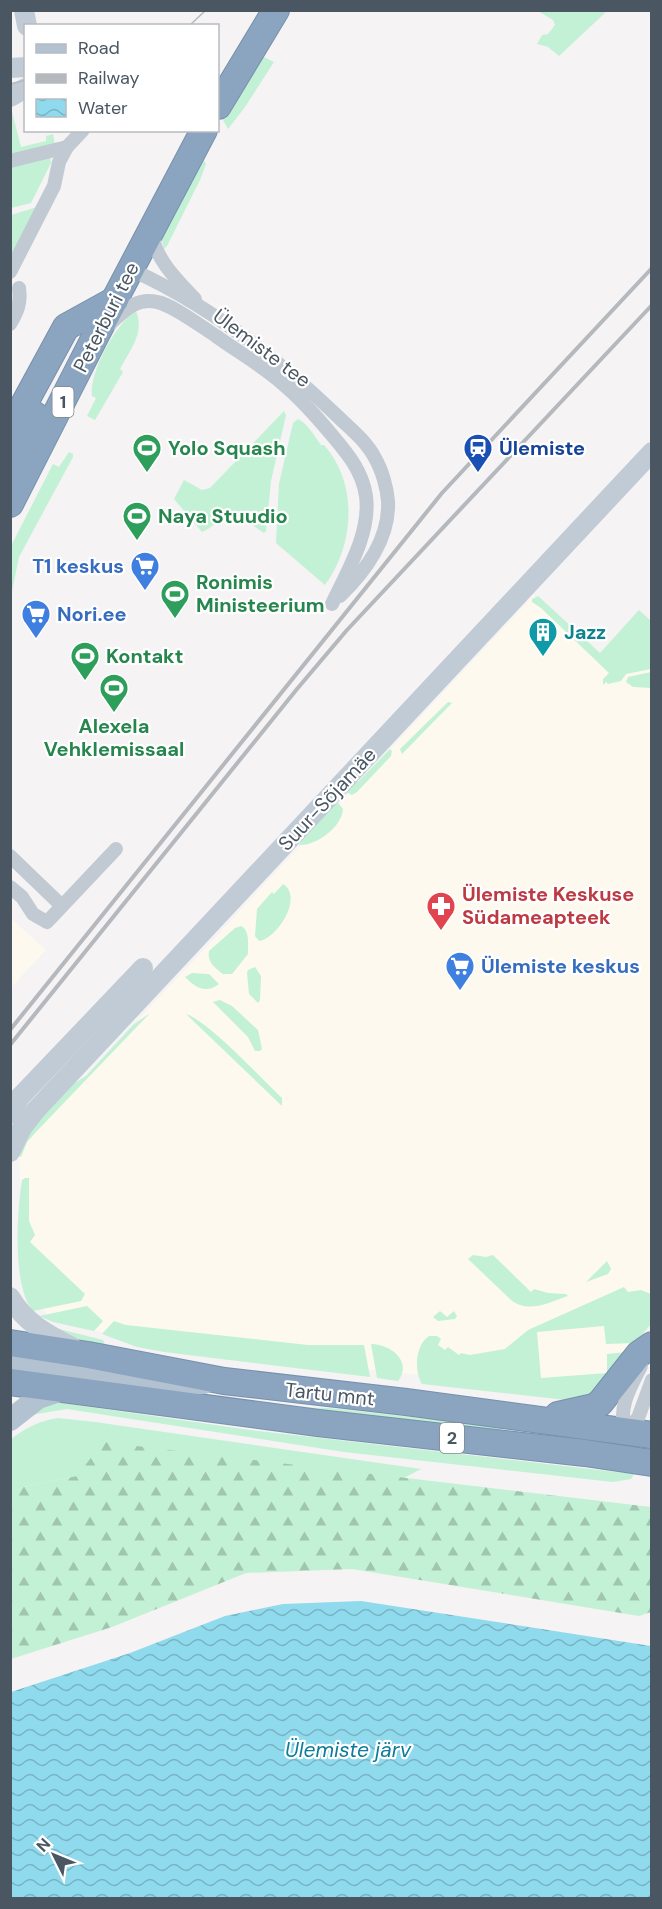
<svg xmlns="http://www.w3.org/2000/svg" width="662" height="1909" viewBox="0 0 662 1909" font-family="'DM Sans',sans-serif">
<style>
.commercial{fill:#fdf9ef}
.grass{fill:#c3f1d5}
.forest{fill:url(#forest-firs)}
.water{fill:url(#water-waves)}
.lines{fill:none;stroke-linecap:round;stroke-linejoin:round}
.highway-casing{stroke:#7690ad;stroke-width:28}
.street{stroke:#c1cad2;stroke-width:14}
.secondary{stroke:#c1cbd6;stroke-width:20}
.primary{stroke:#b3c2d1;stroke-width:22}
.highway{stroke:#8ba5c1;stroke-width:26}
.tram{stroke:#b5b8bd;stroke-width:1.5}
.rail{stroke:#b5b8bd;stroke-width:4}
.labels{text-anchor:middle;stroke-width:4.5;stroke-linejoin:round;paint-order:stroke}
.shield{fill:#fff;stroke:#808990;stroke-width:1.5}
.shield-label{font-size:18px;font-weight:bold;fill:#4a5661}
.street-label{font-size:20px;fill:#4a5661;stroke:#fff}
.leisure-label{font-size:20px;font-weight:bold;fill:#27864d;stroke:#fff;text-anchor:start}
.transit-label{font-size:20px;font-weight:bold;fill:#164399;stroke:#fff;text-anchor:start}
.shop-label{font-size:20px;font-weight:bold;fill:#366cbe;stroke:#fff;text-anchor:start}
.culture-label{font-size:20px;font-weight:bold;fill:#0d838f;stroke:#fff;text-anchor:start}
.health-label{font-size:20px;font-weight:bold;fill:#be3a42;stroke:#fff;text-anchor:start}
.water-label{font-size:21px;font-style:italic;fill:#0c7c9b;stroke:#fff}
</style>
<defs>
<pattern id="forest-firs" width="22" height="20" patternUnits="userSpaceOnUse" patternTransform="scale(1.5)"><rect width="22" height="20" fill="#c3f1d5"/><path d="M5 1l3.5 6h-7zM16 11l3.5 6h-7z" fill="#a0c6b0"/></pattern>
<pattern id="water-waves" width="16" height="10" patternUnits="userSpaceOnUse" patternTransform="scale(1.5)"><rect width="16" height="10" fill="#90daee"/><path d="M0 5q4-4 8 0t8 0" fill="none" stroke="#78b4c4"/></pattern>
</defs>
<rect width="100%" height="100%" fill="#f5f3f3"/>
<g class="commercial">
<polygon points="533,596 600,655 651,624 651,1320 601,1382 567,1390 158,1348 50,1318 26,1289 19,1155 31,1135"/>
<polygon points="10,917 46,950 11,988 10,988"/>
</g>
<g class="grass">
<polygon points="538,11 607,11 559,56 548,47 537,44 542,35 548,34 555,25 553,20"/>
<polygon points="260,55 274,62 245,107 228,129 222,118"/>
<polygon points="11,108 21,147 46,141 46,136 53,134 55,147 11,159"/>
<polygon points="50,155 51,163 31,203 11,208 10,164"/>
<polygon points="202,157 206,164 200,180 167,246 164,249 162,240 163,231"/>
<polygon points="37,207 11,262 11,215"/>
<path d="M136,311C145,333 130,350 120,369L123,372L95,420L87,416L96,398L92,396C89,372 116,323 136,311Z"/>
<path d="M284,411L286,415L271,481L266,531L264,533L239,516L227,512C218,519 212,529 202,532L174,499L184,480L202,490L210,488Z"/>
<path d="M298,419C309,425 314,436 321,445H324C358,483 355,544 325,585L276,543L279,484L293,423Z"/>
<polygon points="69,452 73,454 73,457 19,557 11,596 11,546 53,464 59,467"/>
<polygon points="538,596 600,653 639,610 651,621 651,669 626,674 621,681 608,684 606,682 603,685 603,679 609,673 541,608 532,602 532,599"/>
<polygon points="651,672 651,688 633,687 626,682 628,677"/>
<polygon points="448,702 452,703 402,754 400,749"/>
<polygon points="390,749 392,751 391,756 357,792 352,795 344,791 360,780"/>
<path d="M335,799L343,809C342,827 316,846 299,845L304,836Z"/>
<path d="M283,884C304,897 277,939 259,941L255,936L257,909L272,892L274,894Z"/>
<path d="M241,926C250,930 248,945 248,954L232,974H223C215,968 207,962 209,951L235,928Z"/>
<polygon points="255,967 261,976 260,1000 258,1003 249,994 247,973 248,970"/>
<path d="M192,973L209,974L219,984C206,994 196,988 185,977Z"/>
<polygon points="220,1000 232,1006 258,1030 262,1049 260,1051 255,1051 248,1037 213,1002"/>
<polygon points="150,1013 36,1132 27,1142 21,1157 17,1156 27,1134 65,1089 86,1076 134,1024"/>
<path d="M186,1014C208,1021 262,1079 282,1098V1106Z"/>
<path d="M25,1178H29V1221L35,1235L30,1242L85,1294L81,1301L33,1311C12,1287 17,1211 22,1180Z"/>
<path d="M473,1255L486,1257L493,1255L531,1292L534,1289L548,1293L566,1294L568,1296C550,1302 529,1314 511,1300L468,1259Z"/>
<polygon points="607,1261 611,1269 608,1274 586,1282"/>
<path d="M624,1287L628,1292L641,1290L651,1294V1324L635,1343L606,1344L604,1326L537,1332L541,1378L607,1373V1354L626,1352L592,1395L575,1401L422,1384C414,1371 415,1345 429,1336H437L441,1339L438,1345L445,1350L448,1347L459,1355L461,1353L470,1355L505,1349L528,1330Z"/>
<polygon points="87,1306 103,1321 94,1331 53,1322 39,1316"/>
<polygon points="440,1311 447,1317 454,1311 457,1316 455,1319 438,1321 433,1317"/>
<polygon points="114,1321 126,1325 308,1345 364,1345 370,1377 164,1352 137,1347 102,1334"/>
<polygon points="55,1328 103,1340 105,1345 69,1338"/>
<path d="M371,1344C390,1344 413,1361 398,1381L377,1378Z"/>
<polygon points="51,1403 62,1403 250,1430 634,1474 631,1479 613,1482 344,1452 67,1409 31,1415"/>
<path d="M287,1407L329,1408L502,1427V1431C430,1423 358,1418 287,1407Z"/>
<path d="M58,1418L95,1422L421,1469L404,1478L77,1476L23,1487L11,1493L10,1440C25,1428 39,1421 58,1418Z"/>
</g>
<polygon class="forest" points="103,1442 651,1507 651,1612 639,1616 352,1569 246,1573 112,1627 11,1659 11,1493 23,1487 77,1476"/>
<polygon class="water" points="361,1601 651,1646 651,1898 11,1898 11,1692 130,1653 225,1616 283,1604"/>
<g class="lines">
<g class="highway-casing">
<g id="highway">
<polyline points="218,106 276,10"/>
<polyline points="10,430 66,327 115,300"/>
<polyline points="10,462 35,415"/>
<polyline points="10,504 95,337 204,130"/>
<polyline points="10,1343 88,1355 224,1381 406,1402 652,1435"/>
<polyline points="10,1382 318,1423 585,1453 652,1463"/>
<polyline points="558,1415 594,1407 600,1403 639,1354 652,1345"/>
</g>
</g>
<g class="street">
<polyline points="10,161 67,147 83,130"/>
<path d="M152,234C156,260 177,280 195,299"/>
<path d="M132,270C207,304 272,354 332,411C347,426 365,439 375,458C382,470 387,488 388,501C390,538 365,572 340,596"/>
<polyline points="10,272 54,186 59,162 67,147"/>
<path d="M10,324C18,311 21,302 19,288"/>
<path d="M110,324C124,311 136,297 157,302C173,305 202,327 216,336C238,352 263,366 283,384C301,399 316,416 331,434C347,453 362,470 366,496C371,533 347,572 332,604"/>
<polyline points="10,856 62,906"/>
<polyline points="10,887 22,897 33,914 47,922 116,849"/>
<path d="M641,1366C630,1388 618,1407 625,1431L638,1418L652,1380"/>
</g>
<g class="secondary">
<polyline points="24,10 27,26"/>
<polyline points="10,68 26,67"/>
<polyline points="10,97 26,88"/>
<polyline points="10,1114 20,1097 143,968"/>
<polyline points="10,1152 22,1128 35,1111 652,452"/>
<path d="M10,1297C24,1322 48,1335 72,1347"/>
</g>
<g class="primary">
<polyline points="10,1363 169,1385 204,1383"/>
<polyline points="10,1420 38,1398 65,1389"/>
</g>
<use href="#highway" class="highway"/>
<g class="tram">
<polyline points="189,26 206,10"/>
<polyline points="10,84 26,80"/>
</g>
<g class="rail">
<polyline points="10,1030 442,493 652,268"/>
<polyline points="10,1045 297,689 347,630 652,305"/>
</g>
</g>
<defs>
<g id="stadium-pin" transform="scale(1.5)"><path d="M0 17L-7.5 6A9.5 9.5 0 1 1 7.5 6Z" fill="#2e9e5b" stroke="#fff"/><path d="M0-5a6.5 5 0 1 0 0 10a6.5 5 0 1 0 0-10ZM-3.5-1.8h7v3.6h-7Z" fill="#fff"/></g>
<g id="station-pin" transform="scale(1.5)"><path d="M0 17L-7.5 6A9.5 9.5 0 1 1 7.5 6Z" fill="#1a4fb4" stroke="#fff"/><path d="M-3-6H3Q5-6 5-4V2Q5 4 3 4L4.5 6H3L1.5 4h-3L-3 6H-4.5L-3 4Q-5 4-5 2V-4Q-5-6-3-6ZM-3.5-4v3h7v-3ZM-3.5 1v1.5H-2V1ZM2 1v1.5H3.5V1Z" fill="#fff"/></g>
<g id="supermarket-pin" transform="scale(1.5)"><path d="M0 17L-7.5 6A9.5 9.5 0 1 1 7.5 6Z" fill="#3f7fe0" stroke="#fff"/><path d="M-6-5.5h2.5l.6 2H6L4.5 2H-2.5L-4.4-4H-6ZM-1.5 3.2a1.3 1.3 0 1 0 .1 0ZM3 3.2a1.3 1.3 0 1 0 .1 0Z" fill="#fff"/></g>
<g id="building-pin" transform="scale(1.5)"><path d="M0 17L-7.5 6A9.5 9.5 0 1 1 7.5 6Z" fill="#0f9aa8" stroke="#fff"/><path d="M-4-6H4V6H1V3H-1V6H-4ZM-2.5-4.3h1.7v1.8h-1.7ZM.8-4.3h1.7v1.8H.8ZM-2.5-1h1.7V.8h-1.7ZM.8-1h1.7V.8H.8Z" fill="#fff"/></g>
<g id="pharmacy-pin" transform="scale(1.5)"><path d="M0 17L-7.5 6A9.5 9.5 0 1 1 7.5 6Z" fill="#e0444e" stroke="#fff"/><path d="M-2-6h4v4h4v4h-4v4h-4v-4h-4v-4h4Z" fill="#fff"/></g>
</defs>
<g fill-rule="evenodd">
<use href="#stadium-pin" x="147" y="448"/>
<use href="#station-pin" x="478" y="448"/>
<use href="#stadium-pin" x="137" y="516"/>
<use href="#supermarket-pin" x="145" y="566"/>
<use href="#stadium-pin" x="175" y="594"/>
<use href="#supermarket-pin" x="36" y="614"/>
<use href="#building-pin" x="543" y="632"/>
<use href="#stadium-pin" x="85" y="656"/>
<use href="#stadium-pin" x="114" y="688"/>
<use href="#pharmacy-pin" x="441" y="906"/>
<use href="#supermarket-pin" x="460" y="966"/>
</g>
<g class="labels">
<g class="shield">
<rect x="52.5" y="387" width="21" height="30" rx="4.5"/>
<rect x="440" y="1423" width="24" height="30" rx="4.5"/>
</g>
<g class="shield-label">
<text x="63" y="408">1</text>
<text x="452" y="1444">2</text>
</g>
<g class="street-label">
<text transform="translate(106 317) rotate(-63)" y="7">Peterburi tee</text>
<text transform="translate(262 348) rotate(37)" y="7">Ülemiste tee</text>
<text transform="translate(327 799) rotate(-47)" y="7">Suur-Sõjamäe</text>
<text transform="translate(330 1394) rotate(6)" y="7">Tartu mnt</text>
</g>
<g class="leisure-label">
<text x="168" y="455">Yolo Squash</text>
<text x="158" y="523">Naya Stuudio</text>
<text x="196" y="589">Ronimis<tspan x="196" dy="23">Ministeerium</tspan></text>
<text x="106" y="663">Kontakt</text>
<text x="114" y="733" text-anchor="middle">Alexela<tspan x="114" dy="23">Vehklemissaal</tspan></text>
</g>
<g class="transit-label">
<text x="499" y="455">Ülemiste</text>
</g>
<g class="shop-label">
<text x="124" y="573" text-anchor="end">T1 keskus</text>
<text x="57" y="621">Nori.ee</text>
<text x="481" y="973">Ülemiste keskus</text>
</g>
<g class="culture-label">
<text x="564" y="639">Jazz</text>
</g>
<g class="health-label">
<text x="462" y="901">Ülemiste Keskuse<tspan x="462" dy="23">Südameapteek</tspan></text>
</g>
<g class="water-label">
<text x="348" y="1757">Ülemiste järv</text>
</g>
</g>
<rect width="662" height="1909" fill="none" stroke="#4a5661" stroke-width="24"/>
<rect x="24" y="24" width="195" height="108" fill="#ffffff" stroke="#b7bbc0" stroke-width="1.5"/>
<rect x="36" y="44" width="30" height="9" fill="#b3c2d1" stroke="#b7bbc0" stroke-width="1.5"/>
<text x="78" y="54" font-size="18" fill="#4a5661">Road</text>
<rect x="36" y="74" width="30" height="9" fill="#b5b8bd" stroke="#b7bbc0" stroke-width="1.5"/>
<text x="78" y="84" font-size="18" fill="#4a5661">Railway</text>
<rect x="36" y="99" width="30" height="18" fill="url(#water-waves)" stroke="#b7bbc0" stroke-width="1.5"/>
<text x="78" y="114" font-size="18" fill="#4a5661">Water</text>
<g transform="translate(54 1855) rotate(313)" stroke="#ffffff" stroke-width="4.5" paint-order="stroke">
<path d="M0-4.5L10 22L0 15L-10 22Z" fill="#4a5661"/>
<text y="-9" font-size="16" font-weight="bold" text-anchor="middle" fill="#4a5661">N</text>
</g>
</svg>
